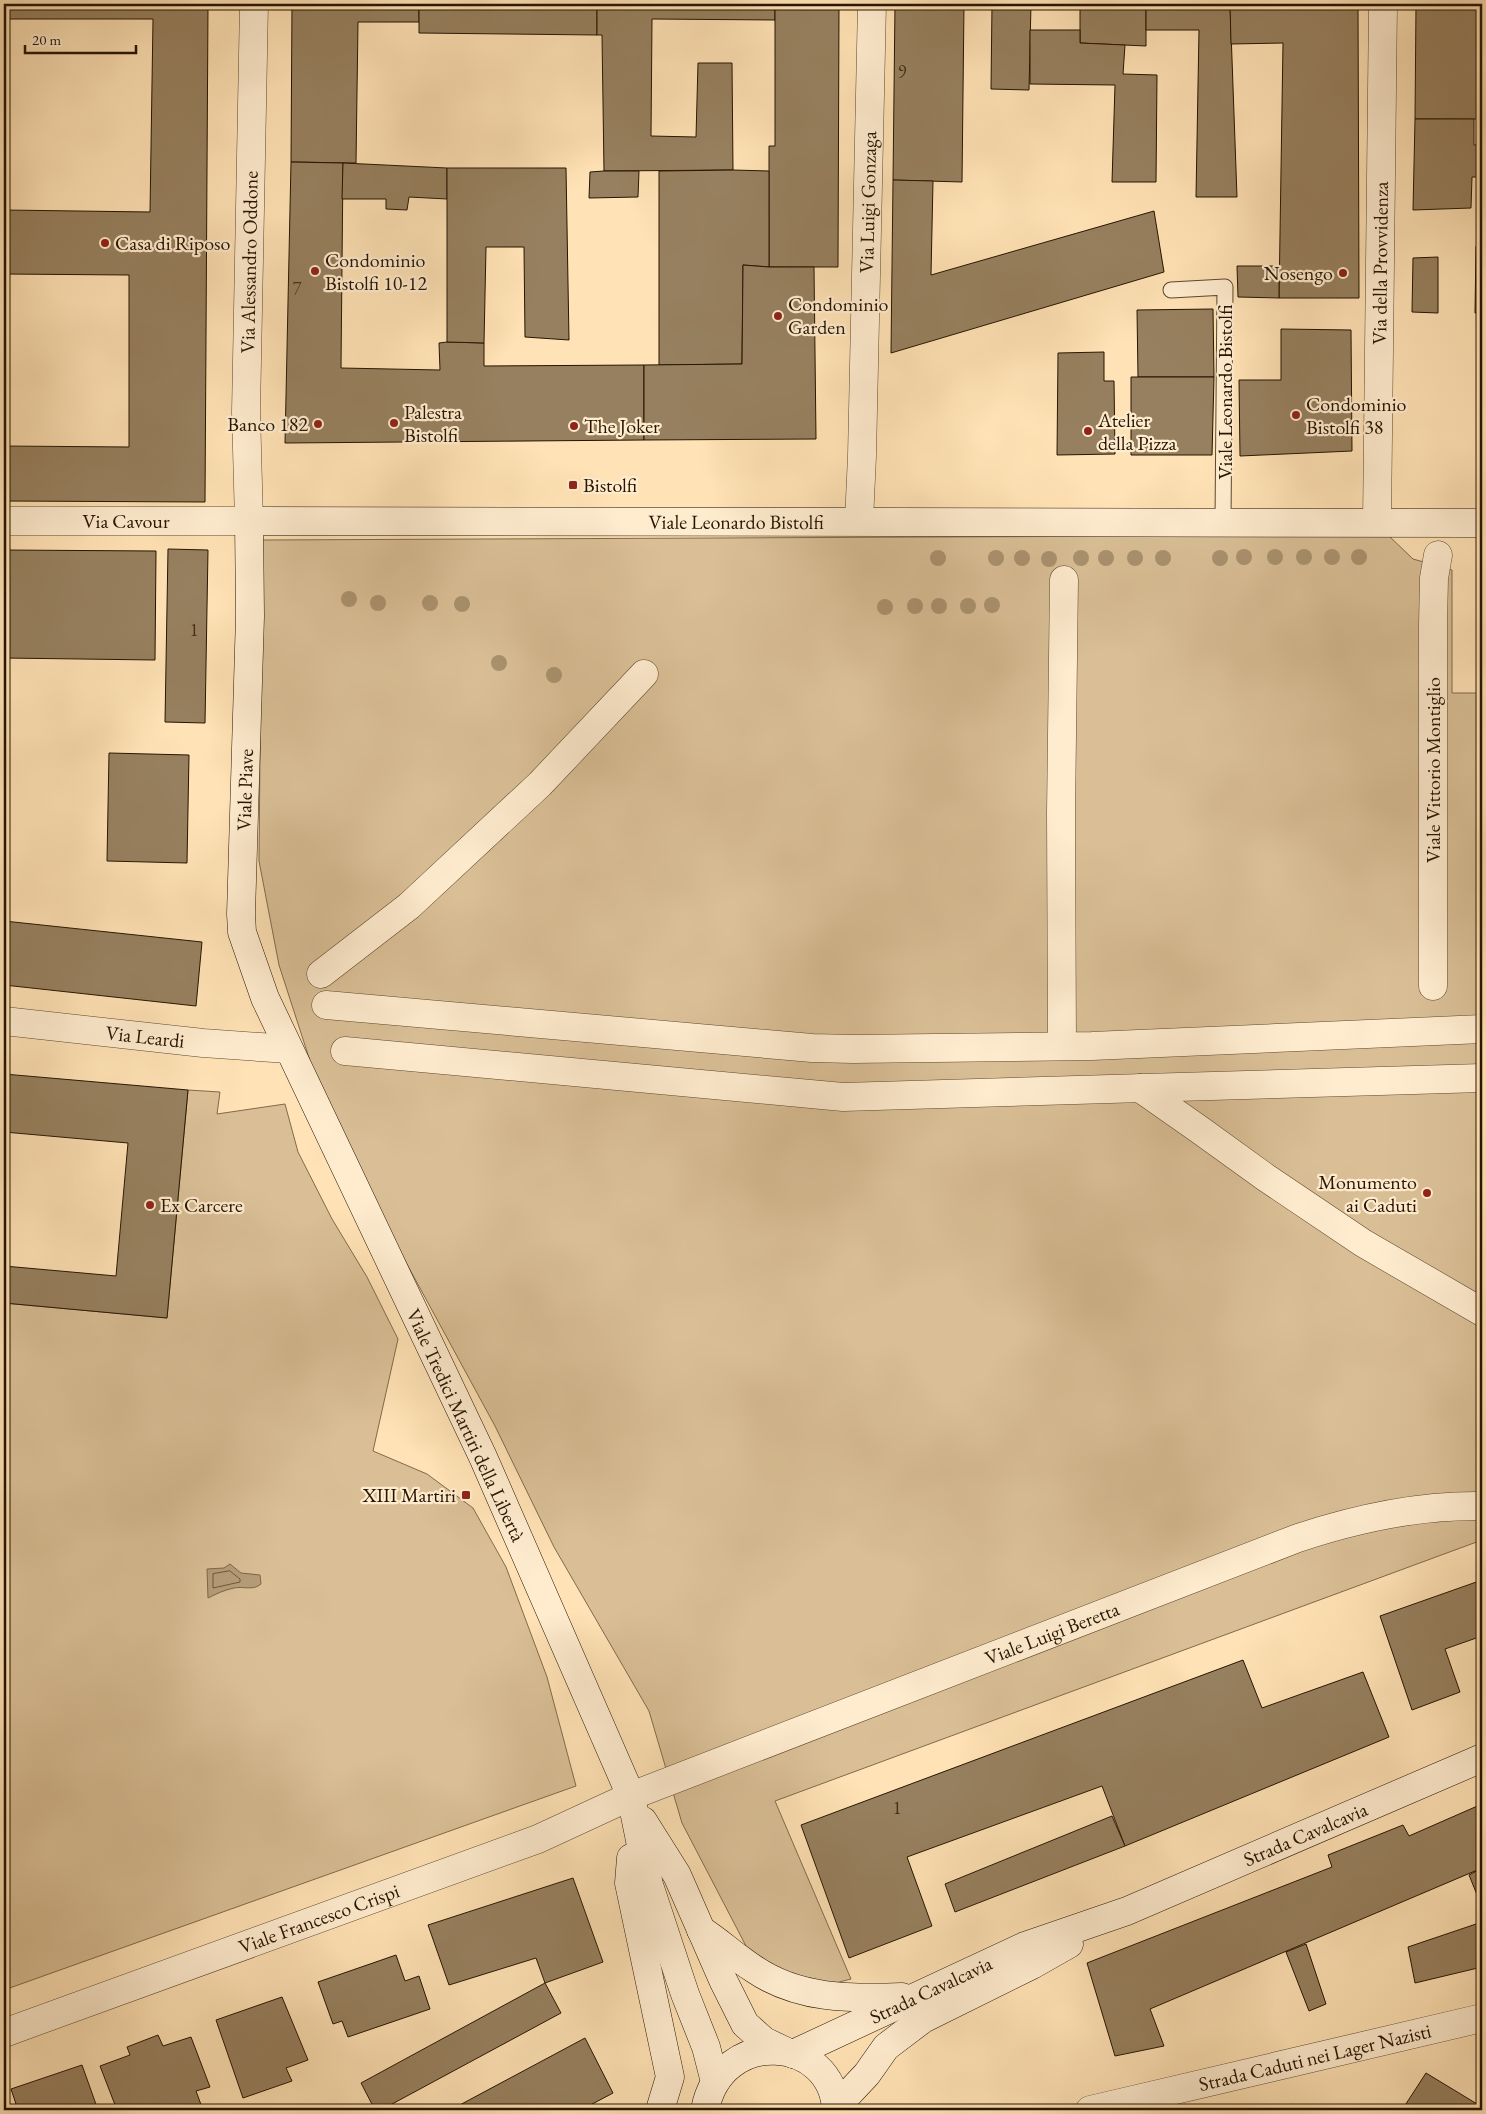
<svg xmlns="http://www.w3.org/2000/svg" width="1486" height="2114" viewBox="0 0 1486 2114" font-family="'EB Garamond',serif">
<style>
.green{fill:#dabf96;stroke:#806a4c}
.water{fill:#b59c78;stroke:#7c6648}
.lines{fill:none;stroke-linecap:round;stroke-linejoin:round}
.shore{stroke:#6e583c;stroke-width:1}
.building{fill:#97805f;stroke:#261501}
.lane-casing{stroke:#5c482e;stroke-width:17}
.street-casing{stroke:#5c482e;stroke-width:29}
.secondary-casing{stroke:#261501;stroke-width:29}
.lane{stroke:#ffeccf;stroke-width:15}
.street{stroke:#ffeccf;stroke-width:28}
.secondary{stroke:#ffeccf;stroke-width:28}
.tree{fill:#aa926f}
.poi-dot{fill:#8f2418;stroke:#ffeccf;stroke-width:2}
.labels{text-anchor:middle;stroke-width:4.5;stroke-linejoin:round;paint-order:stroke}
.number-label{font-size:18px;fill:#423018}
.street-label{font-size:20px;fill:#261501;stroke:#ffeccf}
.poi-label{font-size:20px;fill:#261501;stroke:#ffeccf;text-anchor:start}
</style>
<rect width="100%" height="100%" fill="#ffe2b5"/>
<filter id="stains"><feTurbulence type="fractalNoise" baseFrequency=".004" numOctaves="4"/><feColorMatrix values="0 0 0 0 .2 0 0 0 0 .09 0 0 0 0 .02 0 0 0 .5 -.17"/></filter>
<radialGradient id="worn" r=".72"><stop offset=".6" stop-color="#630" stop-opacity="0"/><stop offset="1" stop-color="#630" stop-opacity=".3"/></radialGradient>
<g class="green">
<polygon points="1388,535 1413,559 1452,570 1452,693 1482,693 1482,1540 775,1801 851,1979 820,1987 792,1979 746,1946 682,1823 649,1711 554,1547 495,1426 402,1255 323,1101 279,965 259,861 262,540"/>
<polygon points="188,1090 220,1092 217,1114 285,1104 298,1152 332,1219 367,1277 398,1339 373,1451 427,1474 473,1508 506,1567 547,1677 576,1786 4,1990 4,1303 167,1318"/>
</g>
<path class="water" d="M230,1564L241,1573L260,1575L261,1584C253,1591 244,1586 234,1588C224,1590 216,1594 208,1598L207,1569L224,1568Z"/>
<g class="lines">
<polygon class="shore" points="230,1571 240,1579 240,1582 213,1588 213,1574"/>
</g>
<g class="building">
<polygon points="4,4 208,4 205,502 4,501 4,446 129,447 129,275 4,274 4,210 150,212 153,19 4,19"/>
<polygon points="292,4 419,4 419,22 358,22 356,163 291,162"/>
<polygon points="419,4 597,4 597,35 419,33"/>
<polygon points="597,4 775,4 775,20 652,19 651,136 696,137 698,63 732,63 733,170 604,171 602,35 597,35"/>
<polygon points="775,4 839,4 838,267 769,267 769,146 775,146"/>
<polygon points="895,4 964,4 962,182 893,180"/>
<polygon points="992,4 1031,4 1029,90 991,89"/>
<polygon points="1031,4 1080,4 1080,9 1031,8"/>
<polygon points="1080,4 1146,4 1146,46 1080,43"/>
<polygon points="1146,4 1230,4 1237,197 1196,197 1199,30 1146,30"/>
<polygon points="1230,4 1358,4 1359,298 1279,298 1283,43 1231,44"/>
<polygon points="1416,4 1482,4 1482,119 1415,119"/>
<polygon points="1030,30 1080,30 1080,43 1125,45 1123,74 1157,75 1156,182 1112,182 1115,85 1030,84"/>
<polygon points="1415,119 1474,119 1474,145 1482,145 1482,177 1472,177 1471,208 1413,210"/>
<polygon points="291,162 343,163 341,368 440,370 439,343 447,342 484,343 484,366 644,365 644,440 285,443"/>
<polygon points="343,163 447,168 447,199 409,197 407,210 386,209 386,199 342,199"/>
<polygon points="447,168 566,168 569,340 525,337 524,247 486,247 484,343 447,342"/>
<polygon points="733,170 769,171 769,267 743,265 742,364 659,365 659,171"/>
<polygon points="604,171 639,171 638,197 589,198 590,172"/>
<polygon points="893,180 933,181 931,275 1154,211 1164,272 891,353"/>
<polygon points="1476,246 1482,247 1482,313 1475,313"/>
<polygon points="1438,257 1438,313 1412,312 1413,258"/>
<polygon points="743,265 769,267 814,267 816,439 644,440 644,365 742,364"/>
<polygon points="1237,266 1279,266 1279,298 1238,297"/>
<polygon points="1213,309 1214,377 1138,377 1137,310"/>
<polygon points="1281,329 1351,330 1352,451 1240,456 1239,380 1281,380"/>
<polygon points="1104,352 1104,381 1114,381 1115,454 1057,455 1058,353"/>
<polygon points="1131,377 1214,377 1212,455 1131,455"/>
<polygon points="168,549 208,550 205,723 165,722"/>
<polygon points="4,550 156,551 155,660 4,658"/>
<polygon points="109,753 189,755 187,863 107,861"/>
<polygon points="4,921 202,942 196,1006 4,985"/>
<polygon points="4,1074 188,1090 167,1318 4,1303 4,1266 116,1276 128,1143 4,1132"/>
<polygon points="1482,1580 1482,1636 1445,1649 1460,1692 1412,1710 1380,1616"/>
<polygon points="1243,1660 1262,1708 1363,1672 1389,1737 1125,1846 1102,1786 907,1857 932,1926 849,1958 801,1825"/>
<polygon points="1482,1804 1482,1868 1150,2009 1164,2046 1115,2056 1087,1963 1332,1867 1328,1855 1403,1825 1409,1836"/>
<polygon points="1112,1816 1125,1846 955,1912 945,1884"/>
<polygon points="1482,1868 1482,1907 1469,1875"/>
<polygon points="573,1878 603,1962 545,1983 536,1958 449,1985 428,1925"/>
<polygon points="1482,1922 1482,1967 1415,1983 1408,1947"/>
<polygon points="1306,1944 1326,2004 1309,2011 1286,1952"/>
<polygon points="396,1955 405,1981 419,1976 430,2009 348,2037 342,2021 333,2024 318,1982"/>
<polygon points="545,1983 561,2013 381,2110 375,2110 361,2083"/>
<polygon points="282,1997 308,2060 286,2068 292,2081 243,2098 216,2020"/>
<polygon points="158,2035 163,2046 191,2037 210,2087 196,2091 203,2110 117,2110 100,2066 130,2055 127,2047"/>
<polygon points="585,2038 613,2093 581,2110 458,2110 456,2107"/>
<polygon points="82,2065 98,2110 18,2110 11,2089"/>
<polygon points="1426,2073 1482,2107 1482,2110 1402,2110"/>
<polygon points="1291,2104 1300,2110 1288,2110"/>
</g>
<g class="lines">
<g class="lane-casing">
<polyline id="lane" points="1171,290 1225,287 1223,522"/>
</g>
<g class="street-casing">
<g id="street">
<path id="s1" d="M4,521H249L246,412L254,4"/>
<path id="s2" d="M859,521L862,456L872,4"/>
<path id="s3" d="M1377,522L1383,4"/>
<polyline points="321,974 409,906 540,784 644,674"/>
<polyline points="1433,986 1433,624 1434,578 1438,555"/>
<polyline points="326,1005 812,1048 853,1049 1092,1046 1482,1029"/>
<path id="s4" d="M4,1021L203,1043L288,1049"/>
<polyline points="1062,1046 1061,813 1064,580"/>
<polyline points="345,1051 843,1097 1482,1078"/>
<polyline points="1140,1088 1200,1130 1265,1177 1363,1243 1482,1312"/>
<path id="s5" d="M4,2033L538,1839L631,1796L1298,1538C1358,1518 1419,1505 1482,1506"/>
<path id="s6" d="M1090,2110L1482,2018"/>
</g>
</g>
<g class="secondary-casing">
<g id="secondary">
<polyline points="643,1821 677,1875 723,1980 745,2024 764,2041 785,2051"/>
<polyline points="631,1858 629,1883 670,2077 660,2110"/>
<path d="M701,1930C720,1942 735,1957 754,1969C798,1999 850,1999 902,1997"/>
<path id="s7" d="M793,2054L1025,1946L1127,1911L1482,1758"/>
<path id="s8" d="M715,2082L706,2047L685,1994L649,1885L631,1796L483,1457L265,998L242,932L241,914L250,616L249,521L1482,523"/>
<polyline points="836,2107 867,2074 886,2047 923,2019 1032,1965 1069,1944"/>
<path d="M705,2110C721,2026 833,2036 836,2110"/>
</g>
</g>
<use href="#lane" class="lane"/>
<use href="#street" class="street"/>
<use href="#secondary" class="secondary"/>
</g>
<g class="tree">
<circle cx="1244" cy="557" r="8"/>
<circle cx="1275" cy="557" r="8"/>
<circle cx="1304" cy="557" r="8"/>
<circle cx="1332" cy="557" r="8"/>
<circle cx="1359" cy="557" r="8"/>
<circle cx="938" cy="558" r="8"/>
<circle cx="996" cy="558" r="8"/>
<circle cx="1022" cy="558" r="8"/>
<circle cx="1081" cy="558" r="8"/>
<circle cx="1106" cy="558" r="8"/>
<circle cx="1135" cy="558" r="8"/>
<circle cx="1163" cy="558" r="8"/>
<circle cx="1220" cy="558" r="8"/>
<circle cx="1049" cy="559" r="8"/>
<circle cx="349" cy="599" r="8"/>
<circle cx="378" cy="603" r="8"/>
<circle cx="430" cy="603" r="8"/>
<circle cx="462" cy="604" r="8"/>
<circle cx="992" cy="605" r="8"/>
<circle cx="915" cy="606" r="8"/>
<circle cx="939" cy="606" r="8"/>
<circle cx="968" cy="606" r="8"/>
<circle cx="885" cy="607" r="8"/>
<circle cx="499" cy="663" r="8"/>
<circle cx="554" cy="675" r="8"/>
</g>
<g class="poi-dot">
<circle cx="105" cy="243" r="5"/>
<circle cx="315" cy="271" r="5"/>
<circle cx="1343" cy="273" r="5"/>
<circle cx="778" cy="316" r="5"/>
<circle cx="1296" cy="415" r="5"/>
<circle cx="394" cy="423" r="5"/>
<circle cx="318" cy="424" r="5"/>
<circle cx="574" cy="426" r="5"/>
<circle cx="1088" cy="431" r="5"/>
<rect x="568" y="480" width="10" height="10" rx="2.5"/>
<circle cx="1427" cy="1193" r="5"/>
<circle cx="150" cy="1205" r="5"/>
<rect x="461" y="1490" width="10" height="10" rx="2.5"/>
</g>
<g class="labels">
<g class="number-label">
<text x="902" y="78">9</text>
<text x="297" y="295">7</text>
<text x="194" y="636">1</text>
<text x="897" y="1814">1</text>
</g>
<g class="street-label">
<text dy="7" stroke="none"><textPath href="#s2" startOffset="319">Via Luigi Gonzaga</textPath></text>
<text dy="7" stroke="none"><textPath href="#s1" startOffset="504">Via Alessandro Oddone</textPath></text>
<text dy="7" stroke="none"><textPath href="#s3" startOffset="259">Via della Provvidenza</textPath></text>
<text transform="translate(1225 392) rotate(-90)" y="7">Viale Leonardo Bistolfi</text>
<text dy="7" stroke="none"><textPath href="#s1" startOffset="122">Via Cavour</textPath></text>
<text dy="7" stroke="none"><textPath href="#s8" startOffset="2145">Viale Leonardo Bistolfi</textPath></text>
<text transform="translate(1433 770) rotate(-90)" y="7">Viale Vittorio Montiglio</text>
<text dy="7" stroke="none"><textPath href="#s8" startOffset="1389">Viale Piave</textPath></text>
<text dy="7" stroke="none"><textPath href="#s4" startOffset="142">Via Leardi</textPath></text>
<text transform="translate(466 1425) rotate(65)" y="7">Viale Tredici Martiri della Libertà</text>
<text dy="7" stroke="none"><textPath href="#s5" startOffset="1122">Viale Luigi Beretta</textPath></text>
<text dy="7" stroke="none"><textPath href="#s7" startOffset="558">Strada Cavalcavia</textPath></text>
<text dy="7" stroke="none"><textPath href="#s5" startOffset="335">Viale Francesco Crispi</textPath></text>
<text dy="7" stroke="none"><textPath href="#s7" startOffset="152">Strada Cavalcavia</textPath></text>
<text dy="7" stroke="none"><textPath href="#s6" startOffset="231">Strada Caduti nei Lager Nazisti</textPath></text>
</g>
<g class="poi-label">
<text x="115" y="250">Casa di Riposo</text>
<text x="325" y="267">Condominio<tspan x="325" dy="23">Bistolfi 10-12</tspan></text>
<text x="1333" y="280" text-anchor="end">Nosengo</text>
<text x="788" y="311">Condominio<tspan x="788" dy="23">Garden</tspan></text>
<text x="1306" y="411">Condominio<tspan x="1306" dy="23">Bistolfi 38</tspan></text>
<text x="404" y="419">Palestra<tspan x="404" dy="23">Bistolfi</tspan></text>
<text x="1098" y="427">Atelier<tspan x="1098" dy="23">della Pizza</tspan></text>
<text x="308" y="431" text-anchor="end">Banco 182</text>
<text x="584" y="433">The Joker</text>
<text x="583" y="492">Bistolfi</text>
<text x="1417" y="1189" text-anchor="end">Monumento<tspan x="1417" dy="23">ai Caduti</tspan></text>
<text x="160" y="1212">Ex Carcere</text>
<text x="456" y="1502" text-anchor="end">XIII Martiri</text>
</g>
</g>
<rect width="1486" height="2114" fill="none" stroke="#ffe2b5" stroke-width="20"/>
<rect x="5" y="5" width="1476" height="2104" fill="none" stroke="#261501" stroke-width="2.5"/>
<rect x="10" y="10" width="1466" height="2094" fill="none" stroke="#261501"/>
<path d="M25 45v8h111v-8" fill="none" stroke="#261501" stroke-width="2.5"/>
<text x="32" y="45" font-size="15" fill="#261501" stroke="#ffeccf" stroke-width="4" paint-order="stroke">20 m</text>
<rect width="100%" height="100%" filter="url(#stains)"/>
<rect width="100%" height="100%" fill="url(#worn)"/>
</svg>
